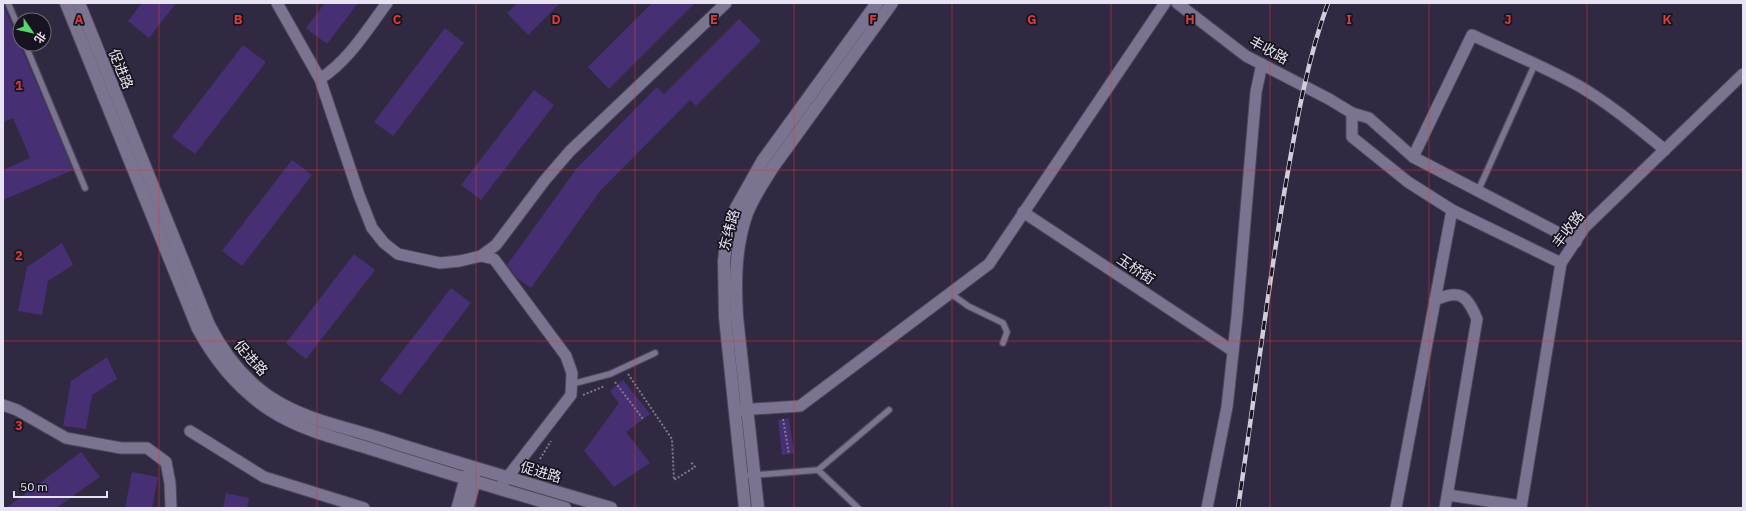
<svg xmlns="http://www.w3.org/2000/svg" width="1746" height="511" viewBox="0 0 1746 511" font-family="'IBM Plex Sans','Noto Sans SC',sans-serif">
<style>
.building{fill:#472f73}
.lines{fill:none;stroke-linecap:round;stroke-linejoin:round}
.lane-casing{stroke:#4e485c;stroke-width:8}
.street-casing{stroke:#4e485c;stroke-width:13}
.secondary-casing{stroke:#4e485c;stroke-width:14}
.path{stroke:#7f798d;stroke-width:2;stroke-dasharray:2 2;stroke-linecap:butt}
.lane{stroke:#7b7490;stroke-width:5.5}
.street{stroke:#7b7490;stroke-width:11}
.secondary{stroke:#7b7490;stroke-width:12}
.rail-casing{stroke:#d1cdde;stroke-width:4.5}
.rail{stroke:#17141f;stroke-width:3;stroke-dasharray:9;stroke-linecap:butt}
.grid{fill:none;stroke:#d83b3c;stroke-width:1;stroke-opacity:0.55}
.labels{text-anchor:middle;stroke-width:3.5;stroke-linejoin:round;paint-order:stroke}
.street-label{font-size:14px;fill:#e7e3f3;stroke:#17141f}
.grid-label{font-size:13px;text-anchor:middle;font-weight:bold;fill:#d83b3c;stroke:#17141f;stroke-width:3.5;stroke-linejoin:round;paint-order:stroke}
</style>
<rect width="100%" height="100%" fill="#302941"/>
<g class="building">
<polygon points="142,3 176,3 149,38 128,21"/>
<polygon points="325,3 358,3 327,44 306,28"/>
<polygon points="517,3 560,3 528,35 507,13"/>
<polygon points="652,3 695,3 609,89 588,67"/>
<polygon points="3,4 73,170 3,200 3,170 30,158 13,118 3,122"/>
<polygon points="739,19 761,41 696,106 690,100 600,191 531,288 517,278 507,265 577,168 657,87 664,94"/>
<polygon points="445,28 464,43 393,136 374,122"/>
<polygon points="243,45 266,62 195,154 172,137"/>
<polygon points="534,90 554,105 481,200 461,185"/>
<polygon points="292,160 312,175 242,266 222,251"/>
<polygon points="62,243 73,265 48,281 42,315 18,311 27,267"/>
<polygon points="354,254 375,270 306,359 286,343"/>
<polygon points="451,288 471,303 400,395 380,380"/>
<polygon points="107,357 117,379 92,395 86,429 63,426 71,381"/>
<polygon points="623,380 650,414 626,432 650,463 614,487 584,451 619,403 610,391"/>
<polygon points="789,418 794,453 782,455 778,420"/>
<polygon points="81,452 100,477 56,508 6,508"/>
<polygon points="132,472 158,477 152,508 125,508"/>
<polygon points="226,493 249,498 247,508 223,508"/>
</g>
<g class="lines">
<g class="lane-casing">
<g id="lane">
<polyline points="8,3 20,31"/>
<polyline points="25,44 85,188"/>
<polyline points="1478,191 1535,64"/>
<polyline points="950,293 968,306 1003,323 1007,332 1003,343"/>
<polyline points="572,384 610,374 655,353"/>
<polyline points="818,470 858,508"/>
<polyline points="742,476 818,470 889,410"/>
</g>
</g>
<g class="street-casing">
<g id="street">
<polyline points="277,3 320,79 359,195 372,228 384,243 398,254 440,263 460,261 481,256 496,245 545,180 570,151 726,3"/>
<polyline points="1177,3 1246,56 1329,99 1352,113"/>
<path d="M320,79C349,60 367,30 387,3"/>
<path d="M1413,157L1472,35C1508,52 1545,67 1579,86C1610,104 1638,128 1665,150"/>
<polyline points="1023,212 1233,351"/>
<polyline points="481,256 494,259 566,356 572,373 571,395 503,483"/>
<polyline points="1561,263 1452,210 1408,182 1352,137 1352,113 1369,118 1413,157 1576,242"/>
<path d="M1435,300C1460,289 1467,295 1477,319L1445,508"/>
<polyline points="3,405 17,410 66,438 121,448 147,448 166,462 170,483 171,508"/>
<polyline points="739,410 800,406 989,264 1165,3"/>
<polyline points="190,431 264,477 364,508"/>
<polyline points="1448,495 1521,506"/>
<polyline points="457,508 465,479 470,471"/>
<polyline points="468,508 475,482 474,474"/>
<polyline points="1207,508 1227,407 1237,316 1256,92 1262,64"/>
<polyline points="1396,508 1452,210"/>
<polyline points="1521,508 1561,263 1585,227 1743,74"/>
</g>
</g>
<g class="secondary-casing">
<g id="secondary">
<path d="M66,3L198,329C216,362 238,389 270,410C299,429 335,438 368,448C434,469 499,489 565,508"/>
<path d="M79,3L209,325C225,356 246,383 276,401C307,420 345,427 379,438C456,463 534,485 611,508"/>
<polyline points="745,508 725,317 724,261 727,235 736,208 763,160 877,3"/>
<path d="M758,508L737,317C735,283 735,249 746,216C752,199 763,183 773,167L892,3"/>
</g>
</g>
<g class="path">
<polyline points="628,374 672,439 674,480 695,467 691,462"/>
<polyline points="615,382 643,419"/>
<polyline points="583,395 605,386"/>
<polyline points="783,419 789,454"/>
<polyline points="540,459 551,441"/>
</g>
<use href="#lane" class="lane"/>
<use href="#street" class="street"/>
<use href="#secondary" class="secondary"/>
<g class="rail-casing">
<path id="rail" d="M1238,508C1254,401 1267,294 1285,188C1296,126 1306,63 1328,3"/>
</g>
<use href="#rail" class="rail"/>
</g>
<path class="grid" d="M159,3V508M317,3V508M476,3V508M635,3V508M794,3V508M952,3V508M1111,3V508M1270,3V508M1429,3V508M1587,3V508M3,170H1743M3,341H1743"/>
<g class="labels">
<g class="street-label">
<text transform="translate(1269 50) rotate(29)" y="5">丰收路</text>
<text transform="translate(121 69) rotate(68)" y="5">促进路</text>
<text transform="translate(1568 229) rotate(-53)" y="5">丰收路</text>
<text transform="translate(729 230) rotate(-75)" y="5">东纬路</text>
<text transform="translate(1136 269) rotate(34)" y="5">玉桥街</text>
<text transform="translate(251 358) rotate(48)" y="5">促进路</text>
<text transform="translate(541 472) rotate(16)" y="5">促进路</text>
</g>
</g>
<g class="grid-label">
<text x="79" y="24">A</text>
<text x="238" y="24">B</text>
<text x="397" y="24">C</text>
<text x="556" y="24">D</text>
<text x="714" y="24">E</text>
<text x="873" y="24">F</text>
<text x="1032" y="24">G</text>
<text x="1190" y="24">H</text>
<text x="1349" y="24">I</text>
<text x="1508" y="24">J</text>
<text x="1667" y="24">K</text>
<text x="19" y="90">1</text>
<text x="19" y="260">2</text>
<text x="19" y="430">3</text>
</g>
<rect width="1746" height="511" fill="none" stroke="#e7e3f3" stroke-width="8"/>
<g transform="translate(32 32) rotate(124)"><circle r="19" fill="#17141f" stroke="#6a6774"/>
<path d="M0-3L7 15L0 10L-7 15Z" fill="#59d56f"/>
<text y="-6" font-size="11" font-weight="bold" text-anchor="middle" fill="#e7e3f3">北</text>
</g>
<path d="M14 491v6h93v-6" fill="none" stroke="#e7e3f3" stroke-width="2"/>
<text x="20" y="491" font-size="12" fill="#e7e3f3" stroke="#17141f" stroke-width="3" paint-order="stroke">50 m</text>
</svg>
